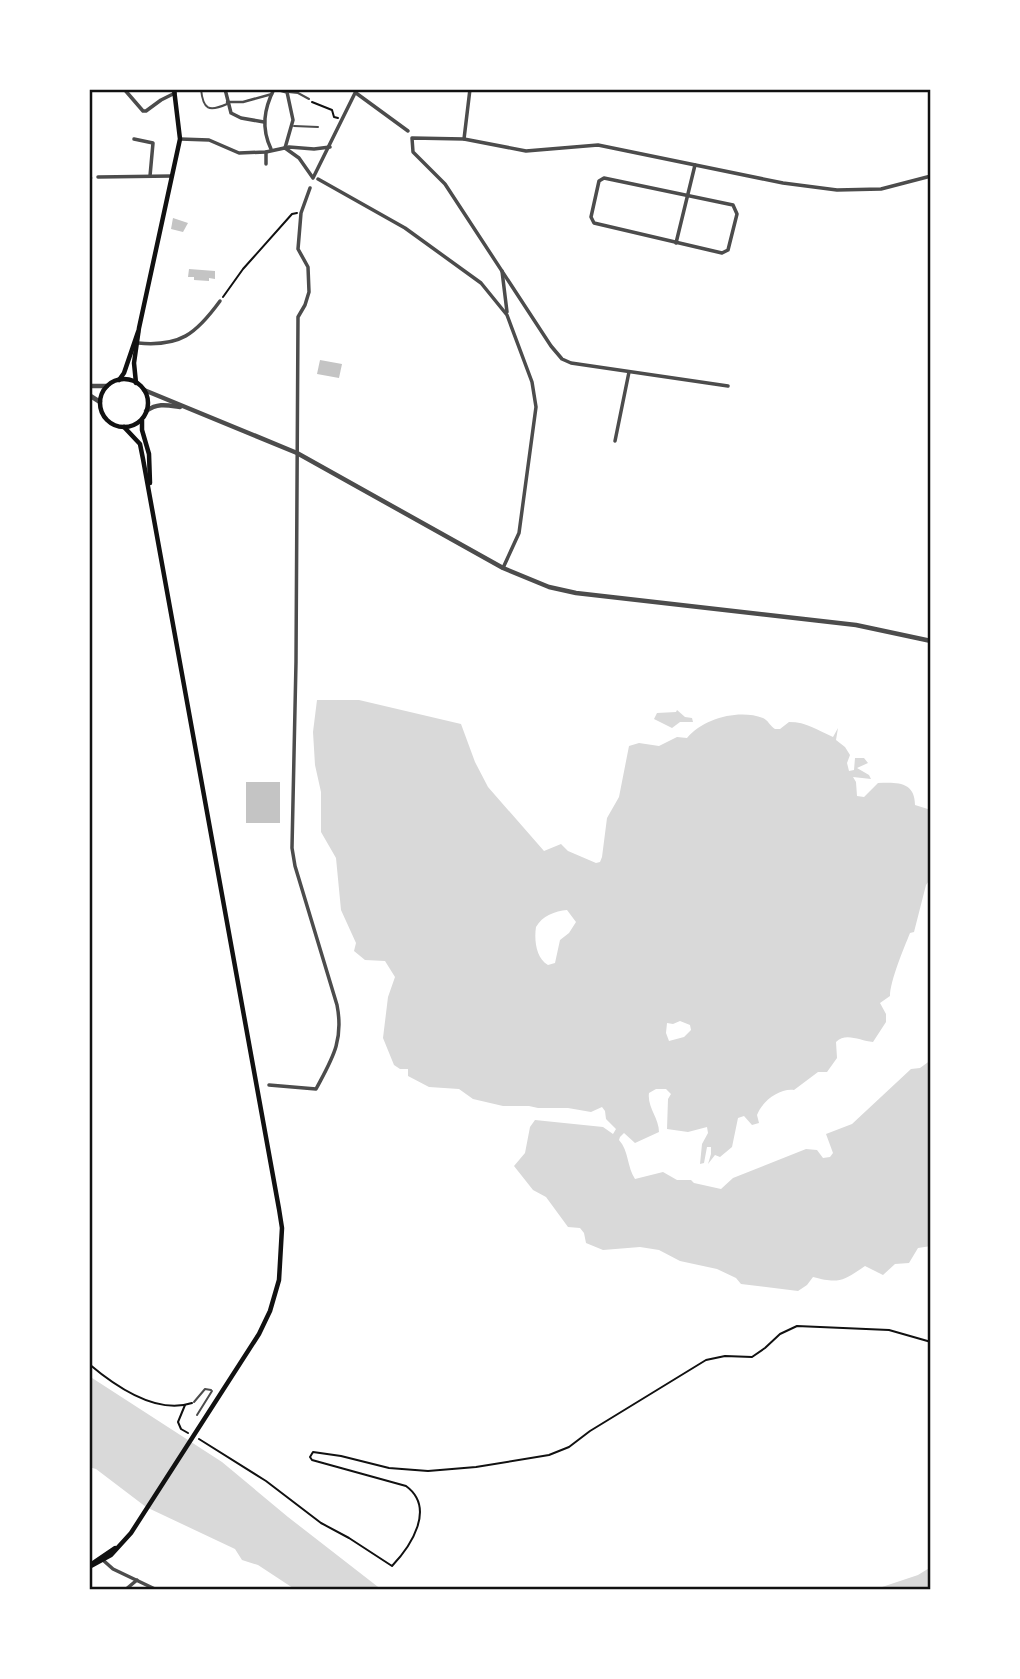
<svg xmlns="http://www.w3.org/2000/svg" width="1020" height="1679" viewBox="0 0 1020 1679" font-family="Ubuntu,sans-serif">
<style>
.water{fill:#d9d9d9;fill-rule:evenodd}
.lines{fill:none;stroke-linecap:round;stroke-linejoin:round}
.stream{stroke:#d9d9d9;stroke-width:2}
.building{fill:#c4c4c4}
.path{stroke:#111;stroke-width:2}
.service{stroke:#4c4c4c;stroke-width:2}
.pedestrian{stroke:#4c4c4c;stroke-width:2.5}
.minor{stroke:#4c4c4c;stroke-width:3.5}
.tertiary{stroke:#4c4c4c;stroke-width:4.5}
.secondary{stroke:#111;stroke-width:4.5}
.neatline{fill:none;stroke:#111;stroke-width:2.5}
</style>
<rect width="100%" height="100%" fill="#fff"/>
<g class="water">
<path d="M317,700H359L461,724L475,762L488,787L544,851L561,844L568,851L596,863L600,862L602,857L607,818L619,797L629,746L639,743L659,746L677,737L687,738C704,718 739,709 763,718C768,720 770,726 775,729H780L789,722C807,722 817,730 833,737L838,728L836,740L845,747L850,755L847,763L849,771L854,770L855,758H864L868,763L857,768L869,775L871,779L853,777L856,782L857,796L864,797L878,783C898,782 915,782 915,805L931,810V878L926,885L914,932L910,933C904,948 890,981 890,996L880,1003L886,1014V1022L873,1042C860,1041 846,1032 836,1042L837,1058L827,1072H818L794,1090C780,1088 762,1101 757,1115L759,1123L752,1125L744,1116L738,1118L732,1147L720,1157L715,1155L708,1164L711,1154V1147H707L704,1163L700,1164L702,1144L708,1133L707,1127L688,1132L667,1129L668,1099L671,1094L666,1089H656L649,1093C647,1107 659,1118 659,1132L635,1143L624,1133L620,1137L619,1140C629,1151 627,1167 635,1179L663,1172L677,1180H691L694,1183L721,1189L733,1178L806,1149L817,1150L823,1158L830,1157L833,1153L826,1134L852,1124L911,1069L920,1068L931,1060V1246L918,1248L909,1263L895,1264L883,1275L865,1266C843,1281 839,1284 813,1277L807,1285L798,1291L741,1284L736,1278L717,1269L680,1261L659,1250L640,1247L603,1250L586,1243L584,1233L580,1228L568,1227L546,1197L533,1190L514,1166L525,1153L530,1127L535,1120L603,1127L613,1134L616,1129L606,1119L605,1111L602,1107L591,1112L568,1108H538L529,1106H503L473,1099L459,1089L429,1087L408,1076V1069H400L394,1065L383,1038L388,997L395,977L385,961L365,960L354,951L356,943L341,910L336,858L321,832V792L315,765L313,732ZM567,910L576,922L569,933L560,940L555,963L548,965C536,958 534,940 536,927C542,916 555,911 567,910ZM680,1021L690,1025L691,1030L684,1037L669,1041L666,1033L667,1023L673,1024Z"/>
<polygon points="677,710 685,717 692,718 693,722 680,722 672,728 654,719 657,713 676,712"/>
<polygon points="89,1376 222,1462 288,1517 382,1590 296,1590 258,1565 242,1560 235,1549 146,1507 96,1469 89,1467"/>
<polygon points="931,1567 931,1590 873,1590 918,1575"/>
</g>
<g class="lines">
<polyline class="stream" points="89,177 92,178"/>
</g>
<g class="building">
<polygon points="173,218 188,223 183,232 171,229"/>
<polygon points="189,269 215,271 215,279 209,278 209,281 194,280 194,277 188,277"/>
<polygon points="320,360 342,364 339,378 317,374"/>
<rect x="246" y="782" width="34" height="41"/>
</g>
<g class="lines">
<g class="path">
<polyline points="312,102 332,110 334,117 338,118"/>
<polyline points="223,297 243,269 292,214 297,213"/>
<path d="M89,1364C115,1386 156,1415 192,1403"/>
<polyline points="185,1405 178,1422 181,1429 188,1433"/>
<path d="M199,1439L266,1481L321,1523L349,1538L392,1566C411,1546 436,1508 406,1486L312,1460L310,1457L313,1452L341,1456L389,1468L428,1471L476,1467L549,1455L569,1447L590,1431L706,1360L725,1356L752,1357L765,1348L780,1334L797,1326L889,1330L931,1342"/>
</g>
<g class="service">
<path d="M201,89C203,110 209,112 227,104"/>
<polyline points="288,92 298,93 309,99"/>
<polyline points="294,126 318,127"/>
<polyline points="194,1402 205,1389 211,1390"/>
<polyline points="197,1415 212,1391"/>
</g>
<polyline class="pedestrian" points="227,102 243,102 272,94"/>
<g class="minor">
<polyline points="124,89 143,111 146,111 161,100 175,93"/>
<polyline points="225,89 231,113 241,118 264,122"/>
<polyline points="276,89 287,92 293,120 285,148"/>
<polyline points="356,93 408,131"/>
<polyline points="134,139 153,143 150,176"/>
<polyline points="180,139 209,140 239,153 266,152 289,147 314,149 330,147"/>
<polyline points="464,139 470,89"/>
<polyline points="285,148 299,158 313,178 357,89"/>
<path d="M271,149C261,128 264,109 274,89"/>
<polyline points="266,164 266,152"/>
<polyline points="98,177 172,176"/>
<polygon points="604,178 733,205 737,214 728,250 722,253 594,223 591,217 599,181"/>
<polyline points="318,179 405,228 481,283 507,315 532,382 536,407 519,533 503,568"/>
<polyline points="676,243 695,165"/>
<polyline points="502,271 507,312"/>
<path d="M138,343C180,347 196,334 220,301"/>
<polyline points="728,386 571,363 562,359 551,346 445,184 413,152 412,138 464,139 526,151 598,145 783,183 837,190 881,189 931,176"/>
<polyline points="615,441 629,372"/>
<path d="M269,1085L316,1089C332,1059 344,1041 337,1005L295,866L292,848L296,662L298,317L305,305L309,292L308,267L298,249L301,213L310,188"/>
<polyline points="104,1561 113,1569 157,1590"/>
<polyline points="125,1590 137,1580"/>
</g>
<g class="tertiary">
<polyline points="89,386 107,386"/>
<polyline points="144,390 297,453 503,568 549,587 576,593 856,625 931,641"/>
<polyline points="89,395 100,402"/>
<path d="M146,411C158,403 166,405 180,407"/>
</g>
<g class="secondary">
<circle cx="124" cy="403" r="24"/>
<polyline points="119,380 124,373 138,332"/>
<polyline points="136,383 134,363 139,328 180,139 174,89"/>
<polyline points="142,420 142,430 149,454 150,483"/>
<polyline points="90,1565 115,1548"/>
<polyline points="89,1567 111,1555 131,1533 259,1334 270,1311 279,1280 282,1228 279,1209 143,459 140,444 124,427"/>
</g>
</g>
<rect width="1020" height="1679" fill="none" stroke="#ffffff" stroke-width="182"/>
<rect x="91" y="91" width="838" height="1497" class="neatline"/>
</svg>
